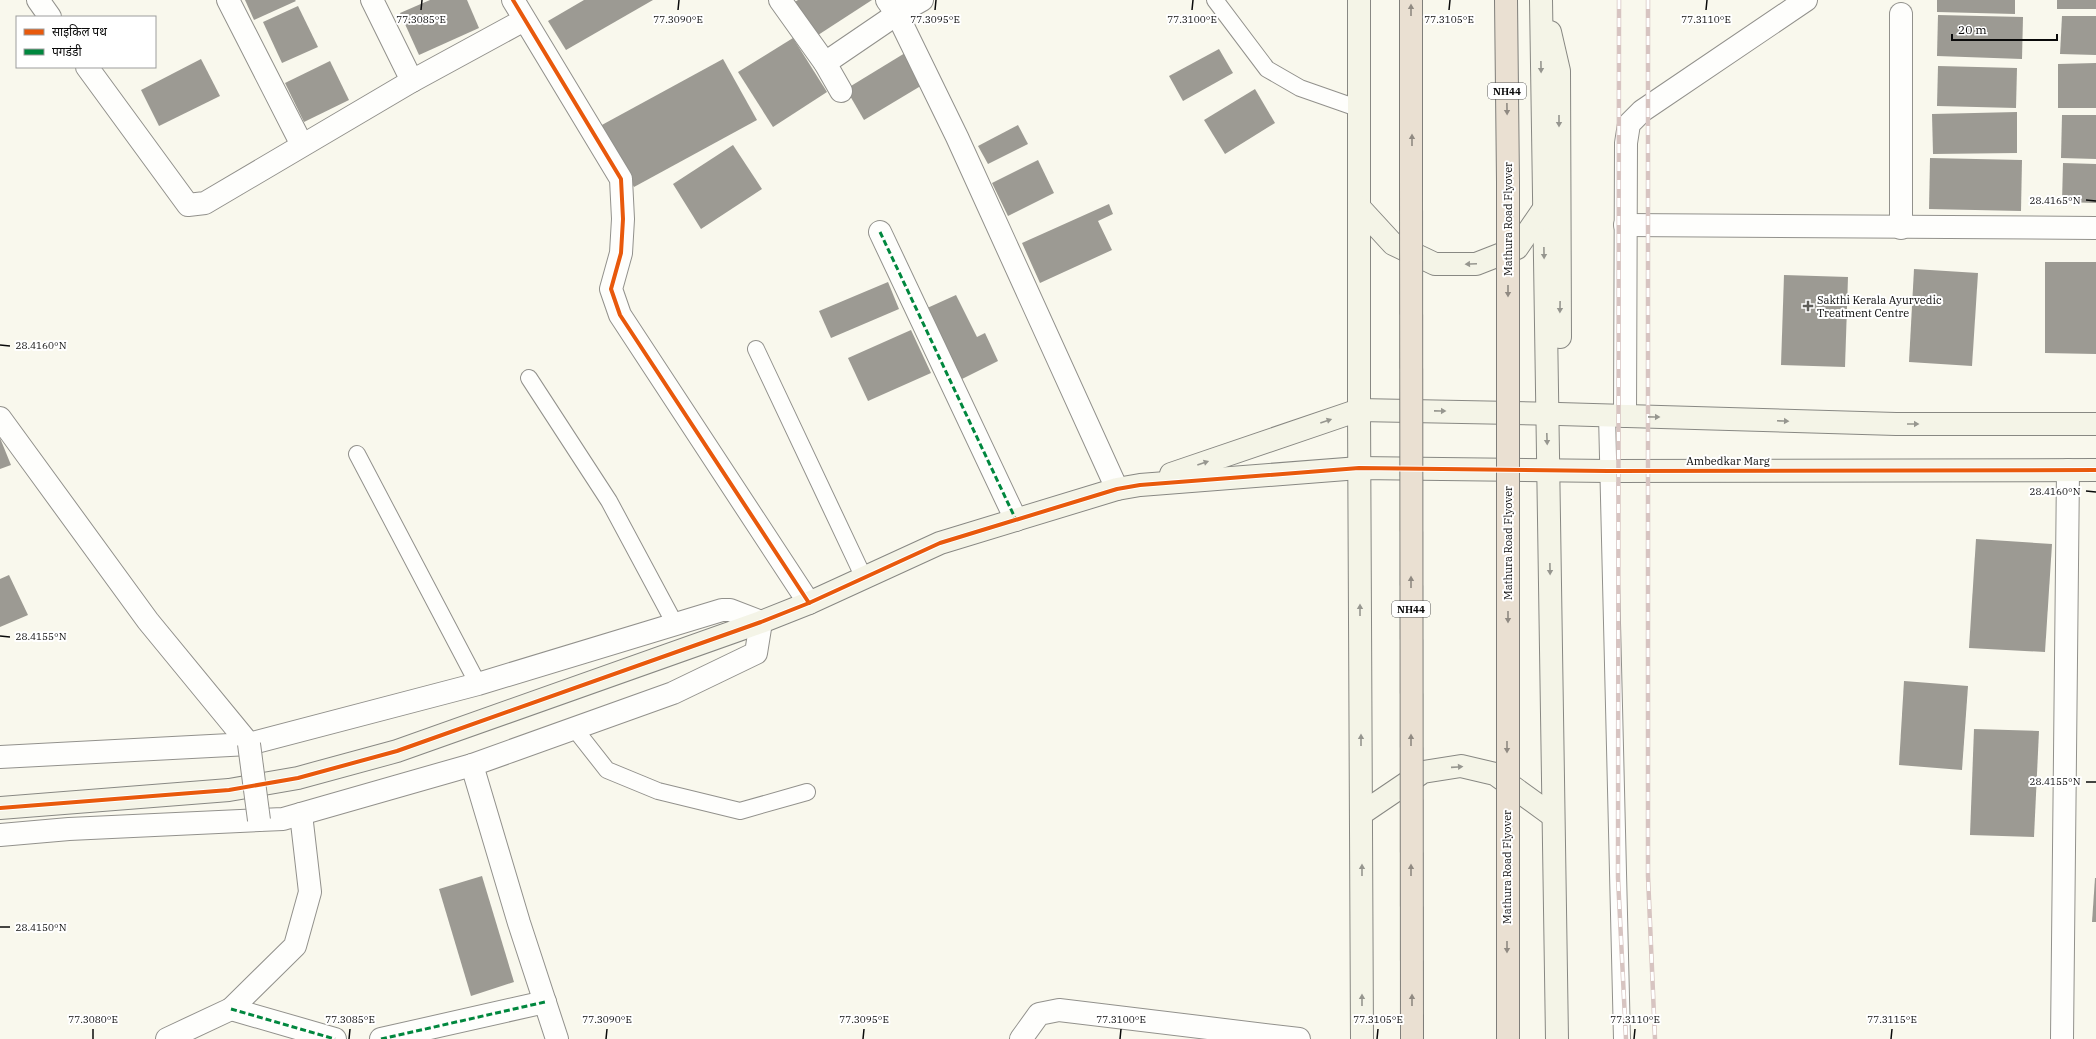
<svg xmlns="http://www.w3.org/2000/svg" width="2096" height="1039" viewBox="0 0 2096 1039" font-family="'IBM Plex Serif','Noto Sans Devanagari',serif">
<style>
.building{fill:#9c9a93}
.lines{fill:none;stroke-linecap:round;stroke-linejoin:round}
.lane-casing{stroke:#92918c;stroke-width:18}
.street-casing{stroke:#92918c;stroke-width:24}
.secondary-casing{stroke:#888883;stroke-width:24}
.highway-casing{stroke:#7f7e7a;stroke-width:24}
.lane{stroke:#fefefc;stroke-width:16}
.street{stroke:#fefefc;stroke-width:22}
.secondary{stroke:#f4f4e7;stroke-width:22}
.highway{stroke:#eae0d2;stroke-width:22}
.rail-casing{stroke:#d7c4c1;stroke-width:4.5}
.rail{stroke:#fff;stroke-width:3;stroke-dasharray:9;stroke-linecap:butt}
.street-bridge-casing{stroke:#92918c;stroke-width:24;stroke-linecap:butt}
.highway-bridge-casing{stroke:#7f7e7a;stroke-width:24;stroke-linecap:butt}
.street-bridge{stroke:#fefefc;stroke-width:22}
.highway-bridge{stroke:#eae0d2;stroke-width:22}
.quiet{stroke:#00873e;stroke-width:3;stroke-dasharray:6 3;stroke-linecap:butt}
.cycleway-casing{stroke:#fff;stroke-width:6}
.cycleway{stroke:#e8590c;stroke-width:4}
.oneway{fill:#908a82}
.oneway2{fill:#96968f}
.ticks{fill:none;stroke:#0a0a0a;stroke-width:1.5}
.poi-dot{fill:#5e5d59;stroke:#fff;stroke-width:1.5}
.labels{text-anchor:middle;stroke-width:4;stroke-linejoin:round;paint-order:stroke}
.shield{fill:#fff;stroke:#545454;stroke-width:1}
.shield-label{font-size:10px;font-weight:bold;fill:#0a0a0a}
.street-label{font-size:11px;fill:#0a0a0a;stroke:#fff}
.poi-label{font-size:11px;fill:#0a0a0a;stroke:#fff;text-anchor:start}
.ticks-label{font-size:10px;text-anchor:middle;fill:#0a0a0a;stroke:#fff;stroke-width:4;stroke-linejoin:round;paint-order:stroke}
</style>
<rect width="100%" height="100%" fill="#f9f8ed"/>
<g class="building">
<polygon points="245,0 295,0 296,1 254,20"/>
<polygon points="430,0 467,0 479,28 419,55 400,13"/>
<polygon points="584,0 653,0 566,50 548,21"/>
<polygon points="798,0 872,0 815,37 793,3"/>
<polygon points="1937,0 2015,0 2015,14 1937,12"/>
<rect x="2057" y="0" width="39" height="9"/>
<polygon points="298,6 318,47 282,63 263,22"/>
<polygon points="1938,15 2023,17 2022,59 1937,56"/>
<polygon points="2062,16 2096,16 2096,55 2060,54"/>
<polygon points="793,38 827,92 773,127 738,72"/>
<polygon points="1219,49 1233,73 1183,101 1169,76"/>
<polygon points="905,53 924,84 864,120 846,89"/>
<polygon points="201,59 220,96 159,126 141,90"/>
<polygon points="723,59 757,120 634,187 600,126"/>
<polygon points="330,61 349,100 304,122 285,83"/>
<polygon points="2096,63 2096,108 2058,108 2058,64"/>
<polygon points="1938,66 2017,68 2016,108 1937,106"/>
<polygon points="1255,89 1275,123 1225,154 1204,120"/>
<polygon points="2017,112 2017,153 1933,154 1932,114"/>
<polygon points="2062,115 2096,115 2096,159 2061,158"/>
<polygon points="1018,125 1028,144 988,164 978,146"/>
<polygon points="733,145 762,189 701,229 673,184"/>
<polygon points="1930,158 2022,160 2021,211 1929,209"/>
<polygon points="1038,160 1054,193 1008,216 992,183"/>
<polygon points="2063,163 2096,164 2096,203 2062,202"/>
<polygon points="1109,204 1113,214 1098,221 1112,250 1040,283 1022,243"/>
<polygon points="2045,262 2096,262 2096,354 2045,353"/>
<polygon points="1914,269 1978,273 1972,366 1909,362"/>
<polygon points="1784,275 1848,277 1845,367 1781,365"/>
<polygon points="888,282 899,309 831,338 819,311"/>
<polygon points="956,295 977,337 985,333 998,361 960,380 925,309"/>
<polygon points="911,330 931,373 868,401 848,358"/>
<polygon points="0,438 11,465 0,469"/>
<polygon points="1976,539 2052,544 2045,652 1969,648"/>
<polygon points="9,575 28,615 0,627 0,579"/>
<polygon points="1904,681 1968,686 1962,770 1899,765"/>
<polygon points="1974,729 2039,731 2034,837 1970,835"/>
<polygon points="482,876 514,982 471,996 439,889"/>
<polygon points="2095,878 2096,878 2096,922 2092,922"/>
</g>
<g class="lines">
<g class="lane-casing">
<g id="lane">
<polyline points="1215,0 1267,69 1300,88 1360,109"/>
<polyline points="756,349 864,578"/>
<polyline points="529,378 609,501 675,624"/>
<polyline points="1607,415 1622,1039"/>
<polyline points="357,454 478,684"/>
<polyline points="574,728 607,770 658,791 740,811 807,792"/>
</g>
</g>
<g class="street-casing">
<g id="street">
<polyline points="38,0 50,17"/>
<polyline points="228,0 302,145"/>
<polyline points="372,0 412,81"/>
<polyline points="513,0 621,179 623,219 621,253 611,289 620,315 809,603"/>
<polyline points="780,0 825,63 841,91"/>
<polyline points="887,0 897,14 957,137 1117,489"/>
<polyline points="825,63 897,14 922,0"/>
<polyline points="87,67 188,205 205,203 412,81 524,20"/>
<polyline points="1625,225 2096,228"/>
<polyline points="1901,228 1901,14"/>
<polyline points="880,232 1016,520"/>
<polyline points="1625,416 1626,143 1629,124 1642,111 1806,0"/>
<polyline points="0,418 148,621 249,744"/>
<polyline points="0,757 249,744 478,684 722,610 730,610 761,622 756,653 673,693 472,765 283,819 69,829 0,835"/>
<polyline points="472,765 519,923 557,1039"/>
<polyline points="231,1009 335,1039"/>
<polyline points="167,1039 231,1009 295,946 310,892 301,814"/>
<polyline points="381,1039 545,1002"/>
<polyline points="1021,1039 1039,1014 1059,1010 1299,1039"/>
<polyline points="2062,1039 2068,470"/>
</g>
</g>
<g class="secondary-casing">
<g id="secondary">
<polyline points="1359,0 1359,410 1362,1039"/>
<polyline points="1541,0 1557,1039"/>
<polyline points="1550,32 1559,71 1560,337"/>
<polyline points="1359,207 1393,244 1435,264 1476,264 1517,248 1543,210"/>
<polyline points="1171,474 1359,410 1559,414 1896,424 2096,424"/>
<polyline points="0,808 229,790 298,778 397,751 761,622 809,603 940,543 1117,489 1140,485 1359,468 1608,471 2096,470"/>
<polyline points="1361,814 1423,772 1461,766 1495,774 1553,816"/>
</g>
</g>
<g class="highway-casing">
<g id="highway">
<polyline points="1506,0 1508,182"/>
<polyline points="1411,179 1411,0"/>
</g>
</g>
<use href="#lane" class="lane"/>
<use href="#street" class="street"/>
<use href="#secondary" class="secondary"/>
<use href="#highway" class="highway"/>
<g class="rail-casing">
<g id="rail">
<polyline points="1619,0 1618,878 1626,1039"/>
<polyline points="1648,0 1648,876 1655,1039"/>
</g>
</g>
<use href="#rail" class="rail"/>
<g class="street-bridge-casing">
<polyline id="street-bridge" points="249,744 259,820"/>
</g>
<g class="highway-bridge-casing">
<g id="highway-bridge">
<polyline points="1411,179 1412,1039"/>
<polyline points="1508,1039 1508,182"/>
</g>
</g>
<use href="#street-bridge" class="street-bridge"/>
<use href="#highway-bridge" class="highway-bridge"/>
<g class="quiet">
<polyline points="880,232 1016,520"/>
<polyline points="231,1009 335,1039"/>
<polyline points="381,1039 545,1002"/>
</g>
<g class="cycleway-casing">
<g id="cycleway">
<polyline points="513,0 621,179 623,219 621,253 611,289 620,315 809,603"/>
<polyline points="0,808 229,790 298,778 397,751 761,622 809,603 940,543 1117,489 1140,485 1359,468 1608,471 2096,470"/>
</g>
</g>
<use href="#cycleway" class="cycleway"/>
</g>
<defs><path id="oneway-solid" d="M-6-.8H1V-3.2L6.5 0L1 3.2V.8H-6Z"/></defs>
<g class="oneway">
<use href="#oneway-solid" transform="translate(1411 10) rotate(-90)"/>
<use href="#oneway-solid" transform="translate(1507 109) rotate(89)"/>
<use href="#oneway-solid" transform="translate(1412 140) rotate(-90)"/>
<use href="#oneway-solid" transform="translate(1508 291) rotate(90)"/>
<use href="#oneway-solid" transform="translate(1411 582) rotate(-90)"/>
<use href="#oneway-solid" transform="translate(1508 617) rotate(90)"/>
<use href="#oneway-solid" transform="translate(1411 740) rotate(-90)"/>
<use href="#oneway-solid" transform="translate(1507 747) rotate(90)"/>
<use href="#oneway-solid" transform="translate(1411 870) rotate(-90)"/>
<use href="#oneway-solid" transform="translate(1507 947) rotate(90)"/>
<use href="#oneway-solid" transform="translate(1412 1000) rotate(-90)"/>
</g>
<g class="oneway2">
<use href="#oneway-solid" transform="translate(1541 67) rotate(89)"/>
<use href="#oneway-solid" transform="translate(1559 121) rotate(90)"/>
<use href="#oneway-solid" transform="translate(1544 253) rotate(89)"/>
<use href="#oneway-solid" transform="translate(1471 264) rotate(177)"/>
<use href="#oneway-solid" transform="translate(1560 307) rotate(91)"/>
<use href="#oneway-solid" transform="translate(1440 411) rotate(1)"/>
<use href="#oneway-solid" transform="translate(1654 417) rotate(1)"/>
<use href="#oneway-solid" transform="translate(1326 421) rotate(-19)"/>
<use href="#oneway-solid" transform="translate(1783 421) rotate(2)"/>
<use href="#oneway-solid" transform="translate(1913 424)"/>
<use href="#oneway-solid" transform="translate(1547 439) rotate(88)"/>
<use href="#oneway-solid" transform="translate(1203 463) rotate(-19)"/>
<use href="#oneway-solid" transform="translate(1550 569) rotate(89)"/>
<use href="#oneway-solid" transform="translate(1360 610) rotate(-90)"/>
<use href="#oneway-solid" transform="translate(1361 740) rotate(-90)"/>
<use href="#oneway-solid" transform="translate(1457 767) rotate(-4)"/>
<use href="#oneway-solid" transform="translate(1362 870) rotate(-90)"/>
<use href="#oneway-solid" transform="translate(1362 1000) rotate(-90)"/>
</g>
<path class="ticks" d="M421,10L422,0M678,10L679,0M935,10L936,0M1192,10L1193,0M1449,10L1450,0M1706,10L1707,0M2086,200L2096,201M0,345L10,346M2086,491L2096,492M0,636L10,637M2086,782H2096M0,927H10M93,1039V1029M349,1039L350,1029M606,1039L607,1029M863,1039L864,1029M1120,1039L1121,1029M1377,1039L1378,1029M1634,1039L1635,1029M1891,1039L1892,1029"/>
<path class="poi-dot" d="M1806 300h4v4h4v4h-4v4h-4v-4h-4v-4h4z"/>
<g class="labels">
<g class="shield">
<rect x="1488" y="83" width="38" height="16" rx="3"/>
<rect x="1392" y="601" width="38" height="16" rx="3"/>
</g>
<g class="shield-label">
<text x="1507" y="95">NH44</text>
<text x="1411" y="613">NH44</text>
</g>
<g class="street-label">
<text transform="translate(1508 219) rotate(-90)" y="4">Mathura Road Flyover</text>
<text x="1728" y="465">Ambedkar Marg</text>
<text transform="translate(1508 543) rotate(-90)" y="4">Mathura Road Flyover</text>
<text transform="translate(1507 867) rotate(-90)" y="4">Mathura Road Flyover</text>
</g>
<g class="poi-label">
<text x="1817" y="304">Sakthi Kerala Ayurvedic<tspan x="1817" dy="13">Treatment Centre</tspan></text>
</g>
</g>
<g class="ticks-label">
<text x="421" y="23">77.3085°E</text>
<text x="678" y="23">77.3090°E</text>
<text x="935" y="23">77.3095°E</text>
<text x="1192" y="23">77.3100°E</text>
<text x="1449" y="23">77.3105°E</text>
<text x="1706" y="23">77.3110°E</text>
<text x="2055" y="204">28.4165°N</text>
<text x="41" y="349">28.4160°N</text>
<text x="2055" y="495">28.4160°N</text>
<text x="41" y="640">28.4155°N</text>
<text x="2055" y="785">28.4155°N</text>
<text x="41" y="931">28.4150°N</text>
<text x="93" y="1023">77.3080°E</text>
<text x="350" y="1023">77.3085°E</text>
<text x="607" y="1023">77.3090°E</text>
<text x="864" y="1023">77.3095°E</text>
<text x="1121" y="1023">77.3100°E</text>
<text x="1378" y="1023">77.3105°E</text>
<text x="1635" y="1023">77.3110°E</text>
<text x="1892" y="1023">77.3115°E</text>
</g>
<rect x="16" y="16" width="140" height="52" fill="#ffffff" stroke="#9d9d9d"/>
<rect x="24" y="29" width="20" height="6" fill="#e8590c" stroke="#9d9d9d"/>
<text x="52" y="36" font-size="12" fill="#0a0a0a">साइकिल पथ</text>
<rect x="24" y="49" width="20" height="6" fill="#00873e" stroke="#9d9d9d"/>
<text x="52" y="56" font-size="12" fill="#0a0a0a">पगडंडी</text>
<path d="M1952 34v6h105v-6" fill="none" stroke="#0a0a0a" stroke-width="2"/>
<text x="1958" y="34" font-size="12" fill="#0a0a0a" stroke="#ffffff" stroke-width="3" paint-order="stroke">20 m</text>
</svg>
